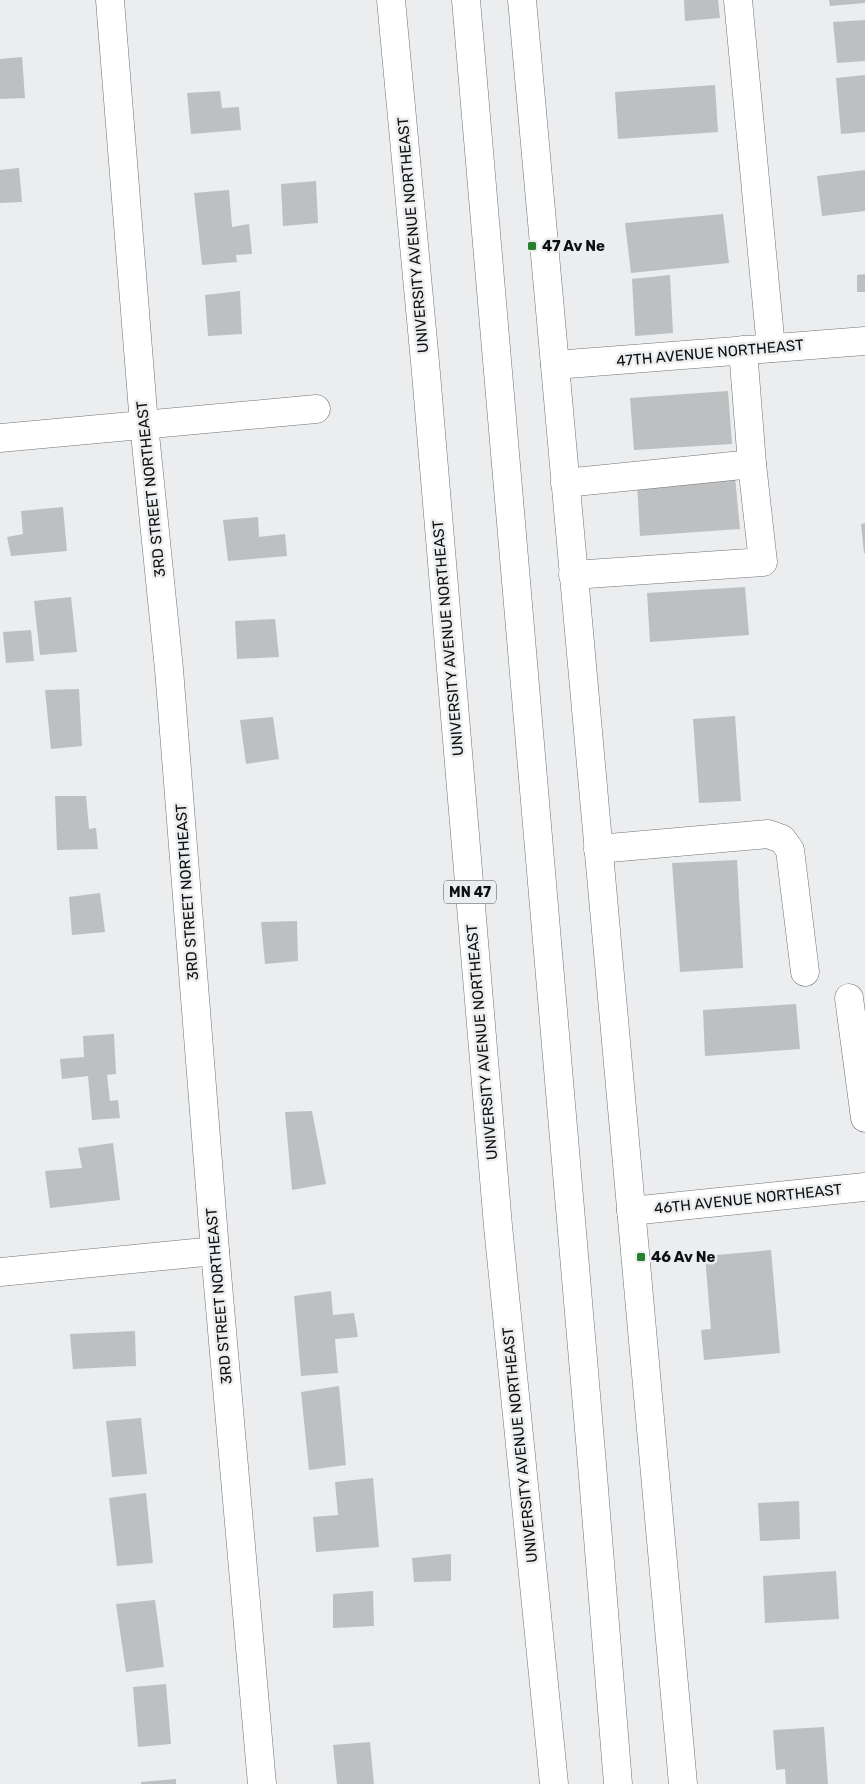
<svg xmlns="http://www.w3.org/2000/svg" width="865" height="1784" viewBox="0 0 865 1784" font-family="Rubik,sans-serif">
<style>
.building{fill:#bdbfc1}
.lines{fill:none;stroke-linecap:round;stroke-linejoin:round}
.minor-casing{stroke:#707274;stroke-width:29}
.major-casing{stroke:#707274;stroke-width:29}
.minor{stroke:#fff;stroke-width:28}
.major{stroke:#fff;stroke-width:28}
.poi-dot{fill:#287f2e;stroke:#ebedef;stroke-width:2}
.labels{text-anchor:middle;stroke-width:5;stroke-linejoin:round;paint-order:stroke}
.shield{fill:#ebedef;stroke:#515254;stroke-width:1}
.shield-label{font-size:14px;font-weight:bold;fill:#0f1011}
.street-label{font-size:15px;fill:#0f1011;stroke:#ebedef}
.poi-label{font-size:15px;font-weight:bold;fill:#0f1011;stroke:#ebedef;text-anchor:start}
</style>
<rect width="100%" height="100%" fill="#ebedef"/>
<g class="building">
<polygon points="684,0 718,0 720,18 685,21"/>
<polygon points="829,0 865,0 865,3 830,6"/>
<polygon points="865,20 865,61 837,63 833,22"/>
<polygon points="22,57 25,98 0,99 0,59"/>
<polygon points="865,75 865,132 841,134 836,78"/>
<polygon points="715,85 718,132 618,139 615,92"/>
<polygon points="220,91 222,108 239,107 241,130 191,134 187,93"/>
<polygon points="19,168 22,202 0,203 0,170"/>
<polygon points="865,170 865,211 822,216 817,176"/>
<polygon points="316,181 318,223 283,226 281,184"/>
<polygon points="229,190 232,227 249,224 252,254 236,255 237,262 202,265 194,193"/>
<polygon points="723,214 729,263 631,273 625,223"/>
<polygon points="865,274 865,292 857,292 857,275"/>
<polygon points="670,275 673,333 635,336 632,279"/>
<polygon points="240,291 242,334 208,336 205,295"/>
<polygon points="728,391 732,444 634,450 630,398"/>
<polygon points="735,477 740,529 640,536 637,483"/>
<polygon points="63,507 67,551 11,556 7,537 23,534 21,511"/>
<polygon points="258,517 259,537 285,534 287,556 228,561 223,520"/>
<polygon points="865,523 865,553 864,553 861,524"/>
<polygon points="745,587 749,635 650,642 647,593"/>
<polygon points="71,597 77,652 40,655 34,601"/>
<polygon points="275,619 279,657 237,659 235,621"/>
<polygon points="31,630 34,661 6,663 3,632"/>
<polygon points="79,689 82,746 51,749 45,690"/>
<polygon points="735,716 741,801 699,803 693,719"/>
<polygon points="273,717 279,759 246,764 240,720"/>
<polygon points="55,796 86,796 89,829 96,828 98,849 57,850"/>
<polygon points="737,860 743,968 680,972 672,863"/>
<polygon points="100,893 105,932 72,935 69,897"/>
<polygon points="297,921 298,961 265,964 261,922"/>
<polygon points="796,1004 800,1049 705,1056 703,1010"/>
<polygon points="114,1034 116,1074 107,1075 110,1101 118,1100 120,1118 92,1120 88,1076 62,1079 60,1059 84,1057 83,1036"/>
<polygon points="312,1111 326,1184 292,1190 285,1112"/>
<polygon points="113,1143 120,1200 50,1208 45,1171 82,1168 78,1148"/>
<polygon points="771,1250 780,1353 704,1360 701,1330 711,1329 705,1256"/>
<polygon points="331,1291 333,1315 354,1313 358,1337 335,1339 338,1373 301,1376 294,1296"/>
<polygon points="135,1331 136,1366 73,1369 70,1334"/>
<polygon points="339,1386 346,1465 309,1470 301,1392"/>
<polygon points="141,1418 147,1474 112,1477 106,1421"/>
<polygon points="373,1478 379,1547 316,1552 313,1517 338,1515 335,1482"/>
<polygon points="146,1493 153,1563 117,1566 109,1498"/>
<polygon points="799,1501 800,1539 760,1541 758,1503"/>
<polygon points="451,1554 451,1581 414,1582 412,1558"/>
<polygon points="836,1571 839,1619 765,1623 763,1576"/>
<polygon points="373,1591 374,1626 333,1628 333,1594"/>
<polygon points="155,1600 164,1667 126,1672 116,1604"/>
<polygon points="166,1684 171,1744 138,1747 133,1687"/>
<polygon points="824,1727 828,1784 786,1784 785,1769 776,1770 773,1730"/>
<polygon points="370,1742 374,1784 337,1784 333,1745"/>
<polygon points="176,1779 176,1784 141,1784 141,1782"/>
</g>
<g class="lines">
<g class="minor-casing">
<g id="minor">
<polyline points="110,0 144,424 169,669 215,1251 262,1784"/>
<polyline points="522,0 683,1784"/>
<polyline points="738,0 771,348"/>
<polyline points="555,365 865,341"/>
<polyline points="0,438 316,409"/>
<polyline points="565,483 752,464 743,350"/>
<polyline points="573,575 763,562 752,464"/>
<polyline points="598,849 768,834 782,839 790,850 805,972"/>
<polyline points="849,998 865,1118"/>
<polyline points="631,1211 865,1187"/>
<polyline points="0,1272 215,1251"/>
</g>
</g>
<g class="major-casing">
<g id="major">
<polyline points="391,0 426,373 498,1226 554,1784"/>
<polyline points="466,0 592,1464 618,1784"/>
</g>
</g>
<use href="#minor" class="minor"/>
<use href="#major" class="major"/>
</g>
<g class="poi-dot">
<rect x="527" y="241" width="10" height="10" rx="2.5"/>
<rect x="636" y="1252" width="10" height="10" rx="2.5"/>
</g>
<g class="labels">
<rect class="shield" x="444" y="880.5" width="52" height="23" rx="4"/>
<g class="shield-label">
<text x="470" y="897">MN 47</text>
</g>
<g class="street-label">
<text transform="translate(413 235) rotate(-95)" y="5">UNIVERSITY AVENUE NORTHEAST</text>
<text transform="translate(710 353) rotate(-5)" y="5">47TH AVENUE NORTHEAST</text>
<text transform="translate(151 489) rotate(-96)" y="5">3RD STREET NORTHEAST</text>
<text transform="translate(448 638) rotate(-95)" y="5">UNIVERSITY AVENUE NORTHEAST</text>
<text transform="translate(187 892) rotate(-94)" y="5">3RD STREET NORTHEAST</text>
<text transform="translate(482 1042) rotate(-95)" y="5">UNIVERSITY AVENUE NORTHEAST</text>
<text transform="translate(748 1199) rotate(-6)" y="5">46TH AVENUE NORTHEAST</text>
<text transform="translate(219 1296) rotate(-95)" y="5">3RD STREET NORTHEAST</text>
<text transform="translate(520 1445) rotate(-96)" y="5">UNIVERSITY AVENUE NORTHEAST</text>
</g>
<g class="poi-label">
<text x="542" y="251">47 Av Ne</text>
<text x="651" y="1262">46 Av Ne</text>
</g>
</g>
</svg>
